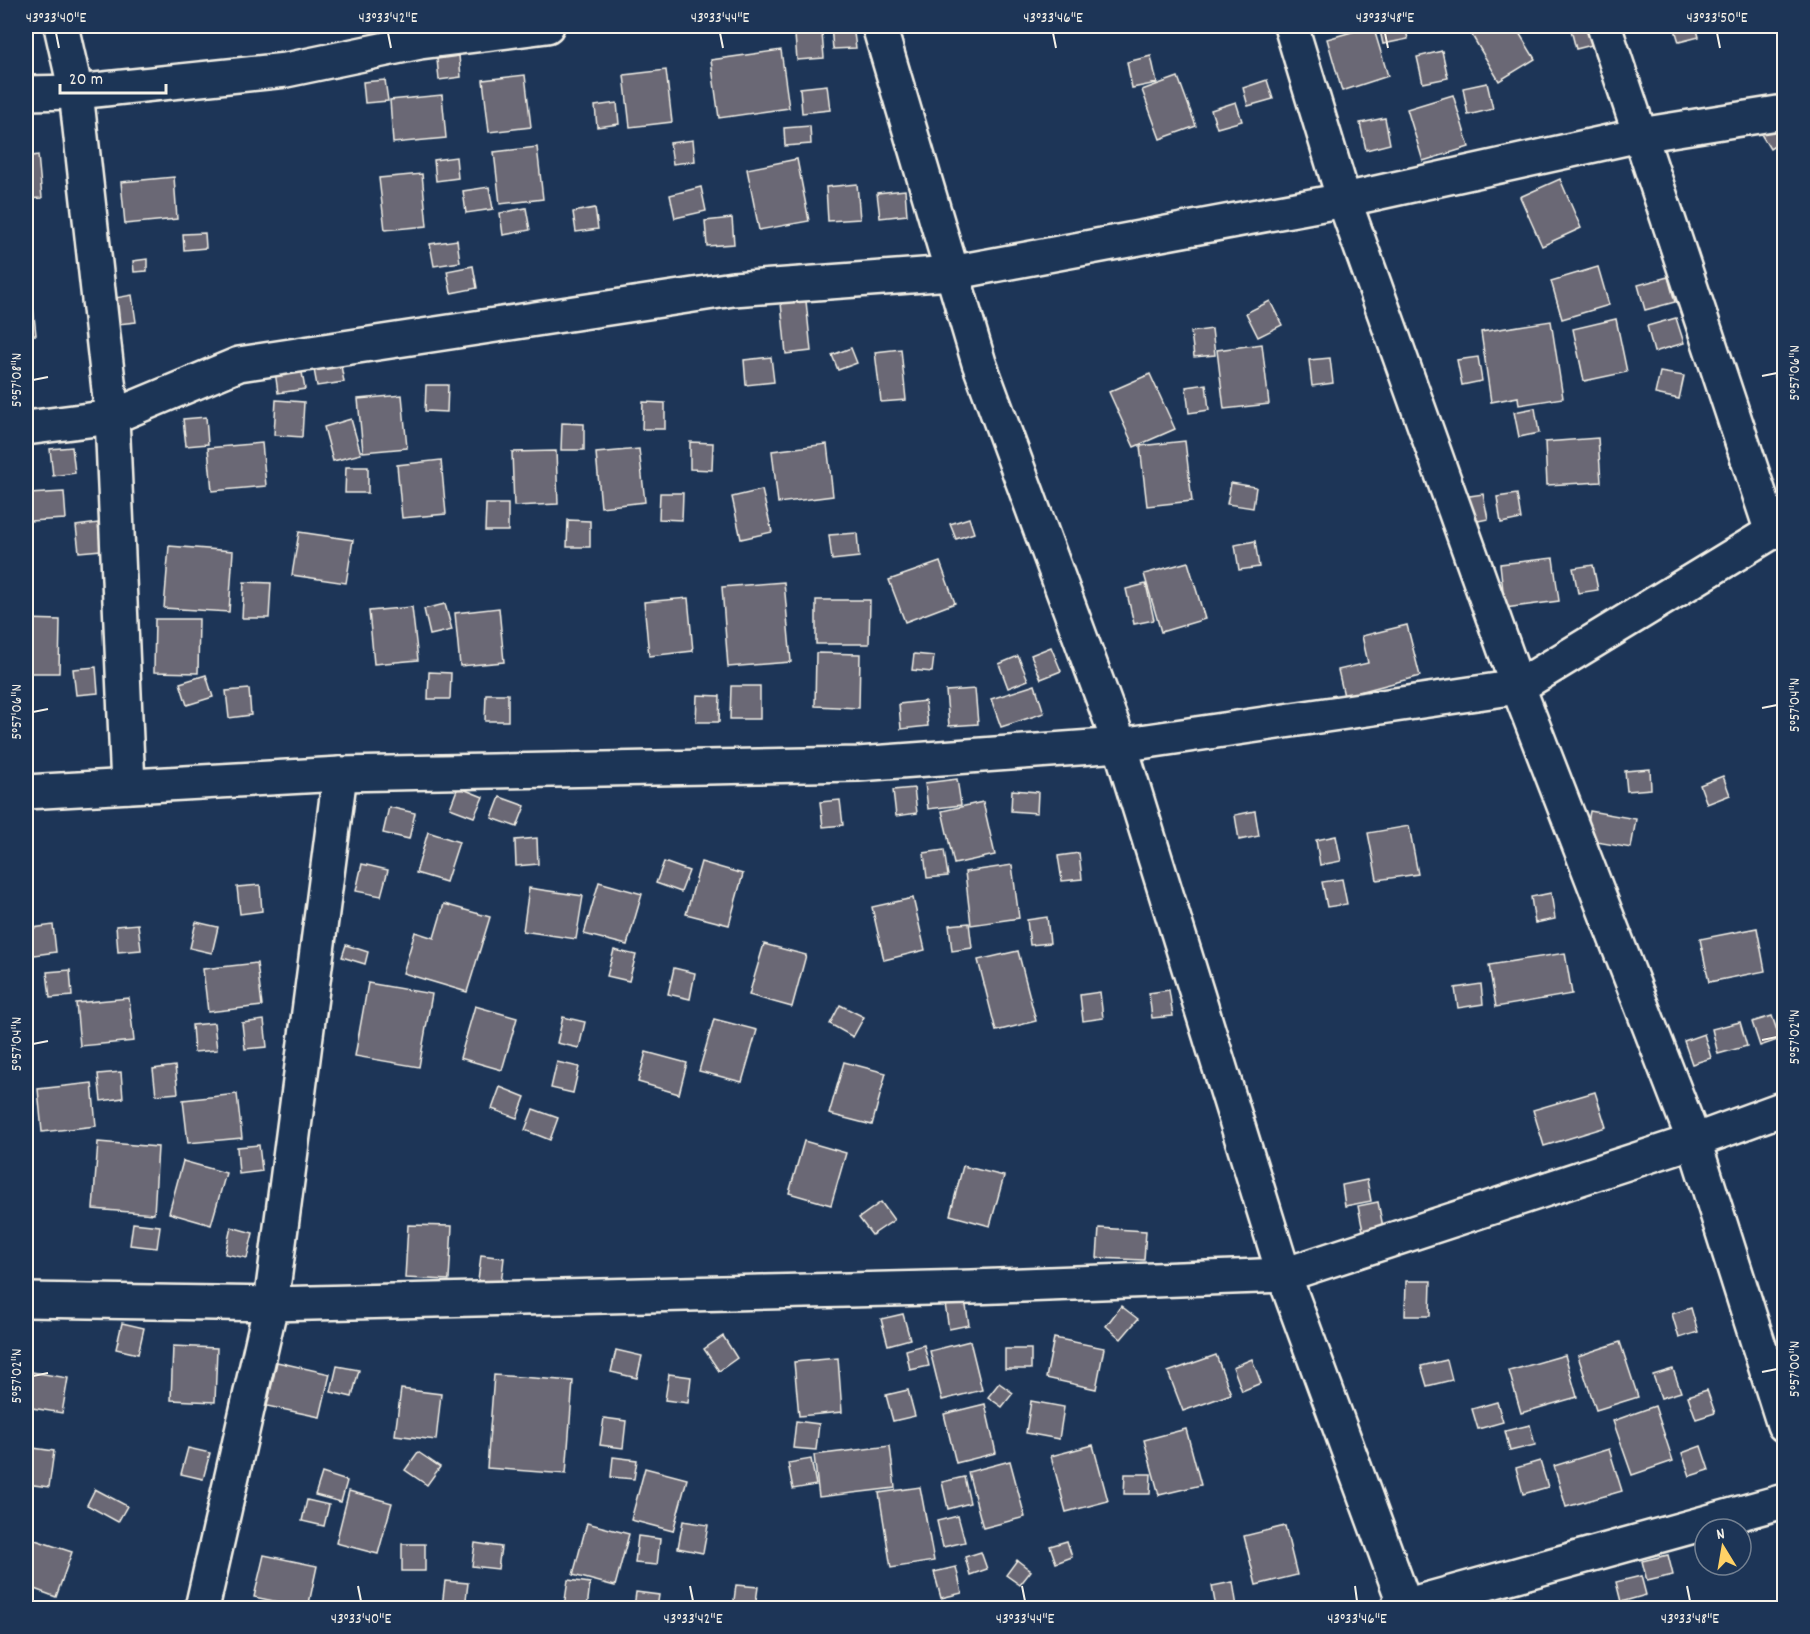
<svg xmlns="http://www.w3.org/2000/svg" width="1810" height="1634" viewBox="0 0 1810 1634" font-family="Dekko,sans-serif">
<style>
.building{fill:#6a6774;stroke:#f4f1e8;stroke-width:1.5}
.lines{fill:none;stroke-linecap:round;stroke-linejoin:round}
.minor-casing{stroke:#f4f1e8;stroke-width:38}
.minor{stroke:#1d3557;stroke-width:33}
.ticks{fill:none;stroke:#f4f1e8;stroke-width:2}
.neatline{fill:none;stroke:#f4f1e8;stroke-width:2}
.ticks-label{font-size:15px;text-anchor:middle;fill:#f4f1e8}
</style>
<rect width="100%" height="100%" fill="#1d3557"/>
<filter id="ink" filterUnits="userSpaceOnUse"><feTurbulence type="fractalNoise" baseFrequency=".0167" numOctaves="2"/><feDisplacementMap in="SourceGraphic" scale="12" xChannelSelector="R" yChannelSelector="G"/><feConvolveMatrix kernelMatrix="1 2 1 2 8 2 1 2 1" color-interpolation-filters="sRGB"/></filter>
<g filter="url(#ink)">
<g class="building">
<polygon points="831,26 853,26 856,48 833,49"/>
<polygon points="1024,26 1054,26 1026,33"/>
<polygon points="1373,26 1388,76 1342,91 1327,39"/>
<polygon points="1379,26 1405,26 1408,39 1383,44"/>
<polygon points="1482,26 1515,26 1535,59 1499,81 1470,32"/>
<polygon points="1570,26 1592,26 1596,44 1576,49"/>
<polygon points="1674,26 1696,26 1699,37 1679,42"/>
<polygon points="822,33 824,58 797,60 795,35"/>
<polygon points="781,50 789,108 719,118 711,60"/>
<polygon points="1442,51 1448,78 1423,83 1417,57"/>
<polygon points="459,56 461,77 439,80 437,59"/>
<polygon points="1151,56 1157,83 1132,88 1127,62"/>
<polygon points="666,70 672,122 630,127 624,75"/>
<polygon points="525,75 531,127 489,132 483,80"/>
<polygon points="1178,77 1196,126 1160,139 1142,90"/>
<polygon points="385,80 388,101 365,103 363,82"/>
<polygon points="1267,80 1273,99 1248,106 1243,88"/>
<polygon points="1487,83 1493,109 1468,115 1463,88"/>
<polygon points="827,85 830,110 802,113 800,88"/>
<polygon points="442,95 446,138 393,143 390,100"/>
<polygon points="1453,95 1469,147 1423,161 1407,109"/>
<polygon points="1236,102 1242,121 1217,128 1211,110"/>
<polygon points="617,103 619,124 597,127 595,106"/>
<polygon points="1385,118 1390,144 1366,150 1360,123"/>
<polygon points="810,126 811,144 785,146 784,128"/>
<polygon points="1784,126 1784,140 1770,149 1758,129"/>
<polygon points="693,140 695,161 673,164 670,143"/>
<polygon points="537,147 543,199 500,204 494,152"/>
<polygon points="38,155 42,198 26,199 26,157"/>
<polygon points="456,157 458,178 436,181 434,160"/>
<polygon points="797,159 809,221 759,230 747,169"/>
<polygon points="422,174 427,226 385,230 379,178"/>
<polygon points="174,177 177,219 125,224 121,182"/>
<polygon points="1560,179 1581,228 1542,246 1520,197"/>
<polygon points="857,184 860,219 828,221 826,187"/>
<polygon points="489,187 493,209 466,213 463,191"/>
<polygon points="701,187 706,211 675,218 670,195"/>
<polygon points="905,190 907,215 880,218 877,193"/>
<polygon points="526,208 530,230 503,235 500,213"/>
<polygon points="595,208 598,229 576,232 573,212"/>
<polygon points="732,218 734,244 707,246 705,221"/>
<polygon points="205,233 206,248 184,250 183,234"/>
<polygon points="457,240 460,262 434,266 430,244"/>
<polygon points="147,259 147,271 134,272 133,261"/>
<polygon points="473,266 477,288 451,293 447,271"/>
<polygon points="1598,267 1609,305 1562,319 1551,281"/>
<polygon points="1668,277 1675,302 1645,310 1638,285"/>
<polygon points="132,295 136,322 118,324 115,298"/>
<polygon points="806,301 811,351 786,354 781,303"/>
<polygon points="1270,301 1282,325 1258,337 1246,313"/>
<polygon points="33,306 36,335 26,335 26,307"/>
<polygon points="1676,318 1684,343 1654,352 1647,326"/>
<polygon points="1616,319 1627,372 1584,381 1573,329"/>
<polygon points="1551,321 1563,398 1519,405 1518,397 1491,402 1481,332"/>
<polygon points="1212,329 1215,355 1194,357 1191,332"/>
<polygon points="1262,344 1269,404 1224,409 1217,350"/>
<polygon points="851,348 857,363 838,370 832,355"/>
<polygon points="901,349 906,400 881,402 875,352"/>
<polygon points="771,357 774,382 746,385 744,360"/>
<polygon points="1478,357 1482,381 1462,385 1457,360"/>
<polygon points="1330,358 1333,383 1312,386 1309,360"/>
<polygon points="340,360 344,382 317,386 313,364"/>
<polygon points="301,367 305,389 278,393 275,371"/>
<polygon points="1784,369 1784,394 1774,375"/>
<polygon points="1660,372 1684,376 1679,399 1655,394"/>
<polygon points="1150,374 1175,429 1134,447 1109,392"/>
<polygon points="1206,384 1209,410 1189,413 1186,387"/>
<polygon points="426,385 448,385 447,412 425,411"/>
<polygon points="402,395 407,448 363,452 358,399"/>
<polygon points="276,400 304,402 302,437 274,435"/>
<polygon points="643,402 665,403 665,429 642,429"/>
<polygon points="1535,408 1539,433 1519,437 1514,412"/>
<polygon points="206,417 208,444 186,446 183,419"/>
<polygon points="351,419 361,454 333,461 324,427"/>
<polygon points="562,423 584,424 584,450 561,450"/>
<polygon points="1598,438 1601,482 1547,485 1545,442"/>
<polygon points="1185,441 1192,501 1147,506 1140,446"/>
<polygon points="690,442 713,443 712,470 690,469"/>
<polygon points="262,443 266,486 212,491 208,448"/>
<polygon points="827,444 833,496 778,503 772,451"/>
<polygon points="72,447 75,473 53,476 50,449"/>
<polygon points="639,449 645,502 601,507 596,453"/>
<polygon points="556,451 558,504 514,506 512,452"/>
<polygon points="441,460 446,514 402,518 397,465"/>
<polygon points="346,467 368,467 368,493 345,493"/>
<polygon points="1231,483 1256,487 1253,508 1227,504"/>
<polygon points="762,490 772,532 741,539 732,497"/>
<polygon points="64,492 66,519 29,521 28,494"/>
<polygon points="660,493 683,493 682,520 659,519"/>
<polygon points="1483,494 1488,519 1468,523 1463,497"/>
<polygon points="1517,494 1521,519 1501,523 1497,497"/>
<polygon points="486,504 508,504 508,531 485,531"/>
<polygon points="969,518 974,533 956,539 950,524"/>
<polygon points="568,520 590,521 590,547 567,547"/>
<polygon points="98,523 101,550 79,552 76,526"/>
<polygon points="299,532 353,540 346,583 292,575"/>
<polygon points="857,533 859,557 832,560 829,535"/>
<polygon points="1255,541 1259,567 1239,570 1235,545"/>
<polygon points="169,546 233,551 229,612 164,608"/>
<polygon points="1553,558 1559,601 1505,608 1500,564"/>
<polygon points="940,562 955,603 905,622 889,580"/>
<polygon points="1188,562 1205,619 1161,632 1144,574"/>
<polygon points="1593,565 1598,590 1578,593 1573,568"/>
<polygon points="244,582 271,583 269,618 242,618"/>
<polygon points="784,582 791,662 728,667 722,587"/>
<polygon points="1146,584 1154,620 1134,624 1126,589"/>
<polygon points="688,598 693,651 649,656 644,602"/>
<polygon points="816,600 870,600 869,644 816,644"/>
<polygon points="445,604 452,630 430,635 424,609"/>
<polygon points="412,607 418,660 374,664 369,611"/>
<polygon points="499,608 504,662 460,666 455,613"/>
<polygon points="26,619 60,620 59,673 26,673"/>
<polygon points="155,619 199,619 198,673 154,672"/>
<polygon points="1407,625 1420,676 1344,696 1338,670 1368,663 1362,636"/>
<polygon points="1051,647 1061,671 1041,679 1031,655"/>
<polygon points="816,653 860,654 859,708 815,706"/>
<polygon points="914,654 934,656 932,672 912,670"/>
<polygon points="1018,656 1028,680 1008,688 999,664"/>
<polygon points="96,667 98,693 76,695 73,669"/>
<polygon points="429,672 451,673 450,699 428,699"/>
<polygon points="206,675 213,697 187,705 180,683"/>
<polygon points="1035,685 1044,713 1001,727 991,699"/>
<polygon points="731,686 760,686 760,719 730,719"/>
<polygon points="249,689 251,715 229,718 226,691"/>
<polygon points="975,689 978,724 949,726 946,691"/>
<polygon points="486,694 508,694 508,721 485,721"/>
<polygon points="697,695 720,696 719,722 696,722"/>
<polygon points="925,701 928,726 901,729 899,704"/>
<polygon points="1650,769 1651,789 1627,791 1625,771"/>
<polygon points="1723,776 1730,795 1707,804 1700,785"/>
<polygon points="957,779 961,805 928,809 925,783"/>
<polygon points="458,787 483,797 474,817 450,808"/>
<polygon points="914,788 917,813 896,816 893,790"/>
<polygon points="1012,790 1038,792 1037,813 1011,811"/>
<polygon points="500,797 525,806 517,827 492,818"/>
<polygon points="840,800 843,825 823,827 820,802"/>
<polygon points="983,802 995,855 954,864 942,811"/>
<polygon points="389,807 415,813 409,839 383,833"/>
<polygon points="1255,811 1259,836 1239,840 1235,815"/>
<polygon points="1590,811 1636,819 1631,848 1585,840"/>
<polygon points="1409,826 1418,874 1377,880 1368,833"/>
<polygon points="428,832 459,842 446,882 416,873"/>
<polygon points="1336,836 1341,861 1320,865 1316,840"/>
<polygon points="537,838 538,864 516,866 515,840"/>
<polygon points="944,850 948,876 927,878 924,853"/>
<polygon points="1079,853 1082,879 1062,881 1058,856"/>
<polygon points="664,862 689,871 681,892 656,883"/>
<polygon points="701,862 743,874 729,925 686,914"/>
<polygon points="362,864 388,870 381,896 356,891"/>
<polygon points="1012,865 1019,918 971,925 965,872"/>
<polygon points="1342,879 1347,904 1327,907 1322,882"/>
<polygon points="599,882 642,894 627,945 584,934"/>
<polygon points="260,885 262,911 240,914 237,887"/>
<polygon points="529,888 583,896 576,939 523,931"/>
<polygon points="1551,893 1555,919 1535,923 1531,897"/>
<polygon points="913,898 925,950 884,960 872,907"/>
<polygon points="444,904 490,917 467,992 403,973 415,932 434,938"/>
<polygon points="1047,917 1050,943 1030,945 1027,920"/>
<polygon points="196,922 218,927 212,953 190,948"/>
<polygon points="969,923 972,948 952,951 949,925"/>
<polygon points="138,924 141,950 118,952 116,926"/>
<polygon points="53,925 56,952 27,956 26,929"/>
<polygon points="1757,928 1765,971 1709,982 1700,939"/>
<polygon points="764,944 806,955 792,1007 749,995"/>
<polygon points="346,945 368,952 365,964 342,957"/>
<polygon points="614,950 636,955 629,981 607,976"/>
<polygon points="1018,951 1036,1021 996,1031 978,960"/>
<polygon points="1565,953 1572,994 1496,1007 1489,965"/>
<polygon points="257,963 262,1006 208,1012 203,969"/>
<polygon points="674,968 695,973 690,999 668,994"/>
<polygon points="70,970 72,996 50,998 47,972"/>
<polygon points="368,983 432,994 419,1067 355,1056"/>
<polygon points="1481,984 1483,1004 1458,1008 1455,988"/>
<polygon points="1169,990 1173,1016 1152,1018 1149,993"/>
<polygon points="1100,992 1103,1018 1083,1021 1080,995"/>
<polygon points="129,998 134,1041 80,1046 76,1003"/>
<polygon points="840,1005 864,1017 853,1037 830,1024"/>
<polygon points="475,1006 517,1018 502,1070 460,1058"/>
<polygon points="1772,1016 1780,1039 1760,1046 1752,1022"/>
<polygon points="563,1017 585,1022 579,1048 557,1043"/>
<polygon points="714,1019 757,1030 742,1082 699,1071"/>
<polygon points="264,1020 267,1047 245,1049 242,1023"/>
<polygon points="1740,1022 1747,1046 1718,1054 1712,1029"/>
<polygon points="214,1023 217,1050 194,1052 192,1025"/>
<polygon points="1704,1034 1711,1058 1692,1064 1684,1041"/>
<polygon points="646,1052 687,1063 679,1094 638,1082"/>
<polygon points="557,1062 579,1067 573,1093 551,1088"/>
<polygon points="844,1062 886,1073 872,1125 829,1114"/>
<polygon points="175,1066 178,1093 156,1095 153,1069"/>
<polygon points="121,1072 123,1098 101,1101 98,1074"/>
<polygon points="92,1083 96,1126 42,1132 38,1089"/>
<polygon points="500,1087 525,1097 517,1118 492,1109"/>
<polygon points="1595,1092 1606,1127 1544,1146 1533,1110"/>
<polygon points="237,1094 242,1138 188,1143 183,1100"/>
<polygon points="533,1109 558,1118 550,1140 525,1130"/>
<polygon points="804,1141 846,1153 831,1205 789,1193"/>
<polygon points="98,1142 158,1147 154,1214 93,1209"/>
<polygon points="259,1145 262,1171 239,1174 237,1147"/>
<polygon points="183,1161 226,1173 211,1225 169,1213"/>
<polygon points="963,1166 1004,1176 990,1226 950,1215"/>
<polygon points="1367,1180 1371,1201 1345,1206 1342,1185"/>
<polygon points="881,1202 894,1220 872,1235 859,1218"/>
<polygon points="1378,1202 1383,1227 1363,1231 1358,1206"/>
<polygon points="133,1223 160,1226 157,1248 130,1245"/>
<polygon points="408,1225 452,1226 449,1280 405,1278"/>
<polygon points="231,1227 253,1233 247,1258 225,1254"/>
<polygon points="1099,1228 1146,1231 1144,1260 1097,1258"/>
<polygon points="481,1255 504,1258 501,1284 478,1281"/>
<polygon points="1406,1281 1431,1281 1430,1316 1405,1316"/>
<polygon points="965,1300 969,1325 949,1329 945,1304"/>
<polygon points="1121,1306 1138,1319 1121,1339 1106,1326"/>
<polygon points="1691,1308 1698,1332 1679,1338 1672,1314"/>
<polygon points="903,1314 910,1339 888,1345 881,1319"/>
<polygon points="122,1323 144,1328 138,1354 116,1349"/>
<polygon points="723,1336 737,1358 719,1371 704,1349"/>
<polygon points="1054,1338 1104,1348 1096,1389 1046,1378"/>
<polygon points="970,1341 982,1390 942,1400 930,1351"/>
<polygon points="1620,1342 1638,1397 1596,1410 1578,1356"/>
<polygon points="924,1345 929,1366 910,1370 906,1350"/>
<polygon points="173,1346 217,1348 215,1402 171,1400"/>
<rect x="1005" y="1349" width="26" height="20"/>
<polygon points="616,1350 642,1356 637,1378 611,1372"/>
<polygon points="1216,1355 1231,1394 1183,1411 1168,1372"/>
<polygon points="1565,1355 1577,1397 1521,1413 1509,1371"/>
<polygon points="838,1358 842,1412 799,1416 794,1362"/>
<polygon points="1252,1359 1261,1383 1242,1391 1233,1367"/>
<polygon points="1447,1360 1452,1380 1427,1386 1421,1366"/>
<polygon points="277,1362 330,1374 320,1417 267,1406"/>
<polygon points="337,1366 359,1370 352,1397 331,1392"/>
<polygon points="1673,1369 1681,1392 1661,1398 1653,1375"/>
<polygon points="26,1371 68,1378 62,1413 26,1407"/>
<polygon points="669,1374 691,1377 688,1403 665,1400"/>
<polygon points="494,1375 573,1381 566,1474 487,1468"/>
<polygon points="999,1383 1013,1393 1002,1407 988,1397"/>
<polygon points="401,1389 441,1394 436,1440 395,1435"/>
<polygon points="908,1390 915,1416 893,1421 886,1395"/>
<polygon points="1707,1390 1715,1413 1696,1419 1688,1396"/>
<polygon points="1031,1401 1064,1407 1059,1439 1026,1433"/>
<polygon points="1497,1402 1503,1422 1478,1429 1472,1409"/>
<polygon points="985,1404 996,1453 956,1463 944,1414"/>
<polygon points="1655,1406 1673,1461 1632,1475 1613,1421"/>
<polygon points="604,1418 626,1421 623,1448 600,1445"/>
<polygon points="796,1421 819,1424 816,1450 793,1448"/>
<polygon points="1530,1425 1535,1445 1510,1451 1505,1431"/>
<polygon points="1186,1429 1201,1485 1159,1495 1144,1440"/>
<polygon points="1093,1445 1108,1501 1066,1512 1051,1456"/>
<polygon points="890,1446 895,1488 819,1497 814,1455"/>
<polygon points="1701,1446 1709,1470 1690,1476 1682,1453"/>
<polygon points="26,1447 54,1451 49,1487 26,1484"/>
<polygon points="188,1448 210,1453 203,1479 181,1474"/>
<polygon points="1609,1449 1622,1491 1566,1507 1554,1466"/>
<polygon points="418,1452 440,1467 427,1485 405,1470"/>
<polygon points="613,1457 637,1460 634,1479 611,1477"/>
<polygon points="811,1459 816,1485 793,1489 788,1463"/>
<polygon points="1010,1461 1025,1517 983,1528 968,1472"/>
<polygon points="1540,1461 1548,1487 1523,1494 1516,1468"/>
<polygon points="645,1468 687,1479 673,1531 631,1520"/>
<polygon points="322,1473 347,1481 341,1502 315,1495"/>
<polygon points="1125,1474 1151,1474 1150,1494 1124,1494"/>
<polygon points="964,1477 970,1503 948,1509 942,1482"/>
<polygon points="920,1487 934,1561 891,1568 879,1493"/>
<polygon points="95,1489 127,1506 118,1522 87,1505"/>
<polygon points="349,1491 392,1503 378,1554 336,1543"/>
<polygon points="307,1500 329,1505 324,1526 302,1521"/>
<polygon points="958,1516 965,1542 943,1547 937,1521"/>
<polygon points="683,1521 708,1525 703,1553 678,1548"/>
<polygon points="587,1523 629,1534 615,1586 573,1575"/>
<polygon points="1285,1526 1297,1575 1256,1585 1244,1536"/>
<polygon points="638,1536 660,1539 657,1565 635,1563"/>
<polygon points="26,1537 72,1552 56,1597 26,1586"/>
<polygon points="1067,1541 1072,1557 1056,1563 1050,1546"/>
<polygon points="475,1543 501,1547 498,1569 472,1566"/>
<rect x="402" y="1544" width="23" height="27"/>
<polygon points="981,1552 987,1569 970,1575 965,1557"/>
<polygon points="264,1555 317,1566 308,1608 254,1597"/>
<polygon points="1668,1555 1673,1575 1647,1581 1642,1561"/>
<polygon points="1017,1560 1031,1571 1020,1585 1006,1575"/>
<polygon points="956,1567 962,1593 941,1598 934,1572"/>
<polygon points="1641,1576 1646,1595 1621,1602 1616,1582"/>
<polygon points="568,1580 590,1583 587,1608 564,1607"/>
<polygon points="445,1581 468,1583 465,1608 442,1607"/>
<polygon points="1233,1582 1237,1607 1216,1608 1212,1586"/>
<polygon points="736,1585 758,1587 755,1608 733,1608"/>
<polygon points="636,1592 659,1595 657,1608 634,1608"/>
</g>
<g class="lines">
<g class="minor-casing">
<g id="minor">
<polyline points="61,26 76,92 112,417 128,786"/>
<polyline points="879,26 979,363 1120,745 1284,1275 1406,1608"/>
<polyline points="1291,26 1344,200 1518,687 1694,1141 1784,1425"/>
<polyline points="1604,26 1772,532 1784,530"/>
<polyline points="26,93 76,92 286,70 420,42 547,26"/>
<polyline points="26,428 112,417 239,364 733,289 951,273 1344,200 1640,135 1784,112"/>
<polyline points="26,792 340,774 858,764 1120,745 1518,687 1772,532 1784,521"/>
<polyline points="26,1300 271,1304 972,1287 1284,1275 1694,1141 1784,1108"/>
<polyline points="202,1608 271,1304 340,774"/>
<polyline points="1397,1608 1784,1501"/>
</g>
</g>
<use href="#minor" class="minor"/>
</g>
</g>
<path class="ticks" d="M56,33L59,48M388,33L391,48M720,33L723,48M1053,33L1056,48M1385,33L1388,48M1717,33L1720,48M1762,376L1777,373M33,380L48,377M1762,708L1777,705M33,712L48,709M1762,1040L1777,1037M33,1044L48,1041M1762,1372L1777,1369M33,1376L48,1373M358,1586L361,1601M690,1586L693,1601M1022,1586L1025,1601M1355,1586L1357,1601M1687,1586L1690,1601"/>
<rect width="1810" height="1634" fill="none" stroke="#1d3557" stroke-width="66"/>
<g transform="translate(1723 1547) rotate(349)"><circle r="28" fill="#1d3557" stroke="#738091" stroke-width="1.5"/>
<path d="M0-4.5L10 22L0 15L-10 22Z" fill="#ffd166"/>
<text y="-9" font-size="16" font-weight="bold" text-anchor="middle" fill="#f4f1e8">N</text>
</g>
<path d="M60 84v9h106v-9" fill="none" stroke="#f4f1e8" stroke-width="3"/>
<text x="69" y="84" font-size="18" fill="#f4f1e8" stroke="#1d3557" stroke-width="4.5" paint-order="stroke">20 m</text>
<rect x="33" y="33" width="1744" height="1568" class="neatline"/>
<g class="ticks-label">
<text x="56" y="22">43°33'40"E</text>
<text x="388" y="22">43°33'42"E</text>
<text x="720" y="22">43°33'44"E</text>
<text x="1053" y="22">43°33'46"E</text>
<text x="1385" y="22">43°33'48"E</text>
<text x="1717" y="22">43°33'50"E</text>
<text transform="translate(1794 373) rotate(-90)" y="5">5°57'06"N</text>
<text transform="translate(16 380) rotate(-90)" y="5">5°57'08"N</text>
<text transform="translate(1794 705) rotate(-90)" y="5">5°57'04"N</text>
<text transform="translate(16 712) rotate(-90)" y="5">5°57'06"N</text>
<text transform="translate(1794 1037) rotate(-90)" y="5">5°57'02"N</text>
<text transform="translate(16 1044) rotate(-90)" y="5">5°57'04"N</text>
<text transform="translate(1794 1369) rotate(-90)" y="5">5°57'00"N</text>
<text transform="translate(16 1376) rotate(-90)" y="5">5°57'02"N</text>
<text x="361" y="1623">43°33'40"E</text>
<text x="693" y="1623">43°33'42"E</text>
<text x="1025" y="1623">43°33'44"E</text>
<text x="1357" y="1623">43°33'46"E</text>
<text x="1690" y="1623">43°33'48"E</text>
</g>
</svg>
